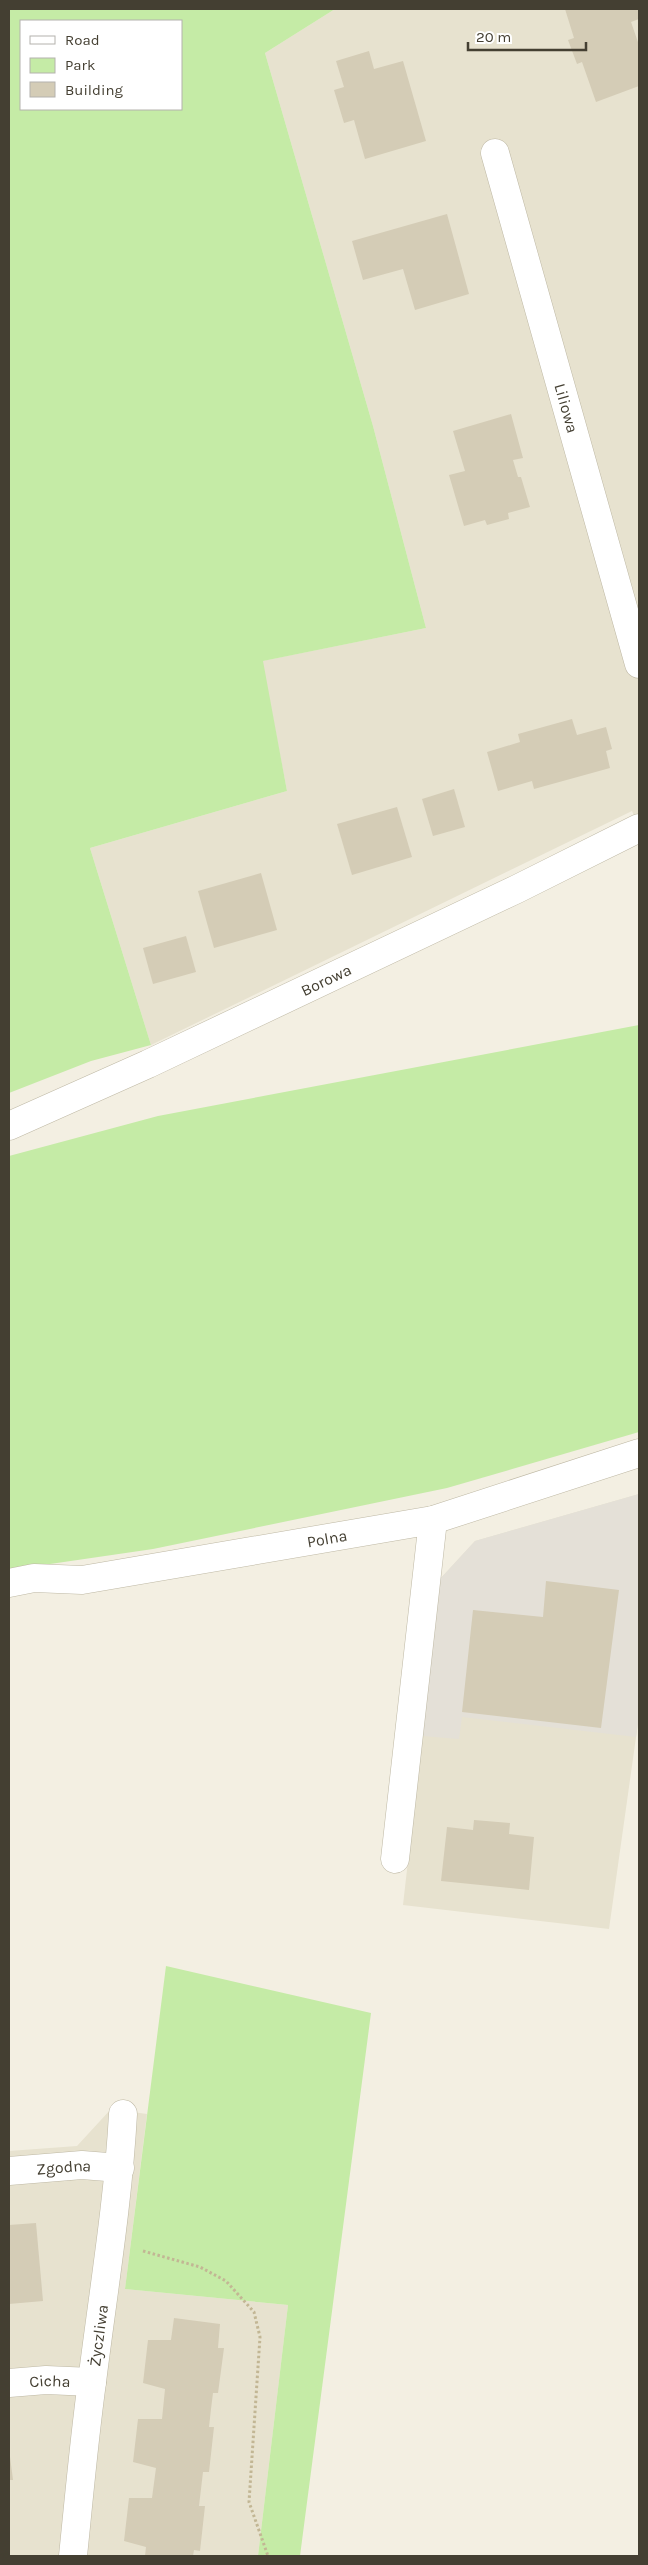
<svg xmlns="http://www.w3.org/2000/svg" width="648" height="2565" viewBox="0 0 648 2565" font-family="Karla,sans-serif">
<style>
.residential{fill:#e7e2cf}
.industrial{fill:#e4e0d7}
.green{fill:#c5eba6;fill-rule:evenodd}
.building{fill:#d4ccb6}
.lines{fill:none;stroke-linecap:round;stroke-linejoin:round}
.minor-casing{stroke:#beb8a4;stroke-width:29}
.path{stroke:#c2b694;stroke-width:3;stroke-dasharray:2.5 2.5;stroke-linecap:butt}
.minor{stroke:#fff;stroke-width:28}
.labels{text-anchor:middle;stroke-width:5;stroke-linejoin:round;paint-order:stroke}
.street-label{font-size:16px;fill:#443f32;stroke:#fff}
</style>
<rect width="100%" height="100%" fill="#f3efe2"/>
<g class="residential">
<polygon points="335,9 639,9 639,827 632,811 151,1045 90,848 287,791 262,661 426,628 373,426 265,53"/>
<polygon points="639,1494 639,1716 609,1929 403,1905 440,1579 475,1541"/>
<polygon points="111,2109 147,2114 125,2289 288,2305 258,2556 9,2556 9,2151 77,2146"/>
</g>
<polygon class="industrial" points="639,1494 639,1716 636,1737 462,1717 459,1739 422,1736 440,1579 475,1541"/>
<g class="green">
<path d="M9,9H335L265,53L373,426L426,628L263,661L287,791L90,848L151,1045L91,1061L9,1093ZM21,21H181V109H21Z"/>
<polygon points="639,1025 639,1432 447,1488 153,1549 9,1570 9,1156 158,1116"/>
<polygon points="166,1966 371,2013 300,2556 258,2556 288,2305 125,2289"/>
</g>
<g class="building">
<polygon points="565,9 639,9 639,19 631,22 639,45 639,86 596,102 582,62 577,64 568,40 574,38"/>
<polygon points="369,51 374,69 403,61 426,141 365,159 354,120 344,123 334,90 344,87 336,61"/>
<polygon points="447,214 469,294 415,310 403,269 363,280 352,241"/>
<polygon points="511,414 523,458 513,460 518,477 521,477 530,507 508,513 509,519 487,525 485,520 464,526 449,475 465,471 453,431"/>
<polygon points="572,719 577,735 606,727 612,749 606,751 610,768 534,789 532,781 498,791 487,752 520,742 518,734"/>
<polygon points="454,789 465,827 433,836 422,799"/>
<polygon points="397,807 412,857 352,875 337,824"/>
<polygon points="261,873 277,930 214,948 198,891"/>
<polygon points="186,936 196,972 153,984 143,948"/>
<polygon points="546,1581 619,1590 601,1728 462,1712 473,1610 543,1617"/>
<polygon points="474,1820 510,1823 509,1834 534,1837 529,1890 441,1881 447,1827 473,1830"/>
<polygon points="36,2223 43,2301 9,2304 9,2225"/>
<polygon points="174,2318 220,2324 218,2348 224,2348 218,2393 213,2393 211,2409 209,2427 214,2427 209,2472 203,2472 199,2506 205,2506 200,2551 194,2550 193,2556 145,2556 146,2547 124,2541 129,2498 152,2498 156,2468 133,2462 138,2419 162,2419 165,2389 143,2383 148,2340 171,2340"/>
<polygon points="9,2449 13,2480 9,2480"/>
</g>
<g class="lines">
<g class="minor-casing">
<g id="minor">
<path id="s1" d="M495,153L639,664"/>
<path id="s2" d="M9,1126L148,1064L517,889L639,828"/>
<path id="s3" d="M9,1583L34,1578L82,1580L433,1520L639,1453"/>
<polyline points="395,1859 433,1520"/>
<path id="s4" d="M9,2171L82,2165L120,2168"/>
<path id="s5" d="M9,2383L46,2380L92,2382"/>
<path id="s6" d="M73,2556C79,2498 84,2440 92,2382C103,2293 118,2204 123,2114"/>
</g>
</g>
<polyline class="path" points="143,2251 200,2267 226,2281 254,2312 260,2337 249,2502 268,2556"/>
<use href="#minor" class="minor"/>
</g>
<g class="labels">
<g class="street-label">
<text dy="6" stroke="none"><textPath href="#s1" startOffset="265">Liliowa</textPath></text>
<text dy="6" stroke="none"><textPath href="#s2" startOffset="349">Borowa</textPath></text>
<text dy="6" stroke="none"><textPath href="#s3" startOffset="322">Polna</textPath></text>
<text dy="6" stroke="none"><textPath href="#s4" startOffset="55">Zgodna</textPath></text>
<text dy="6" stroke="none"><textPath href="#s6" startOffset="222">Życzliwa</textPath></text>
<text dy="6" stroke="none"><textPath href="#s5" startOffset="41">Cicha</textPath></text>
</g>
</g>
<rect width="648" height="2565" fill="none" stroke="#443f32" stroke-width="20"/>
<rect x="20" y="20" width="162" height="90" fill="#ffffff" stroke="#b4b2ad"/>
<rect x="30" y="36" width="25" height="8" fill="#ffffff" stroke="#b4b2ad"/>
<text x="65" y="45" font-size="15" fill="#443f32">Road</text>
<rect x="30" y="58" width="25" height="15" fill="#c5eba6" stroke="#b4b2ad"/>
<text x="65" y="70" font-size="15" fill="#443f32">Park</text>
<rect x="30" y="82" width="25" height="15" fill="#d4ccb6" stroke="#b4b2ad"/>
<text x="65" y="95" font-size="15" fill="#443f32">Building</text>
<path d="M468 42v8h118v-8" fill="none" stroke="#443f32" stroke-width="2.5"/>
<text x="476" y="42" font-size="15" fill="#443f32" stroke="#ffffff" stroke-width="4" paint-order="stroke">20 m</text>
</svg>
